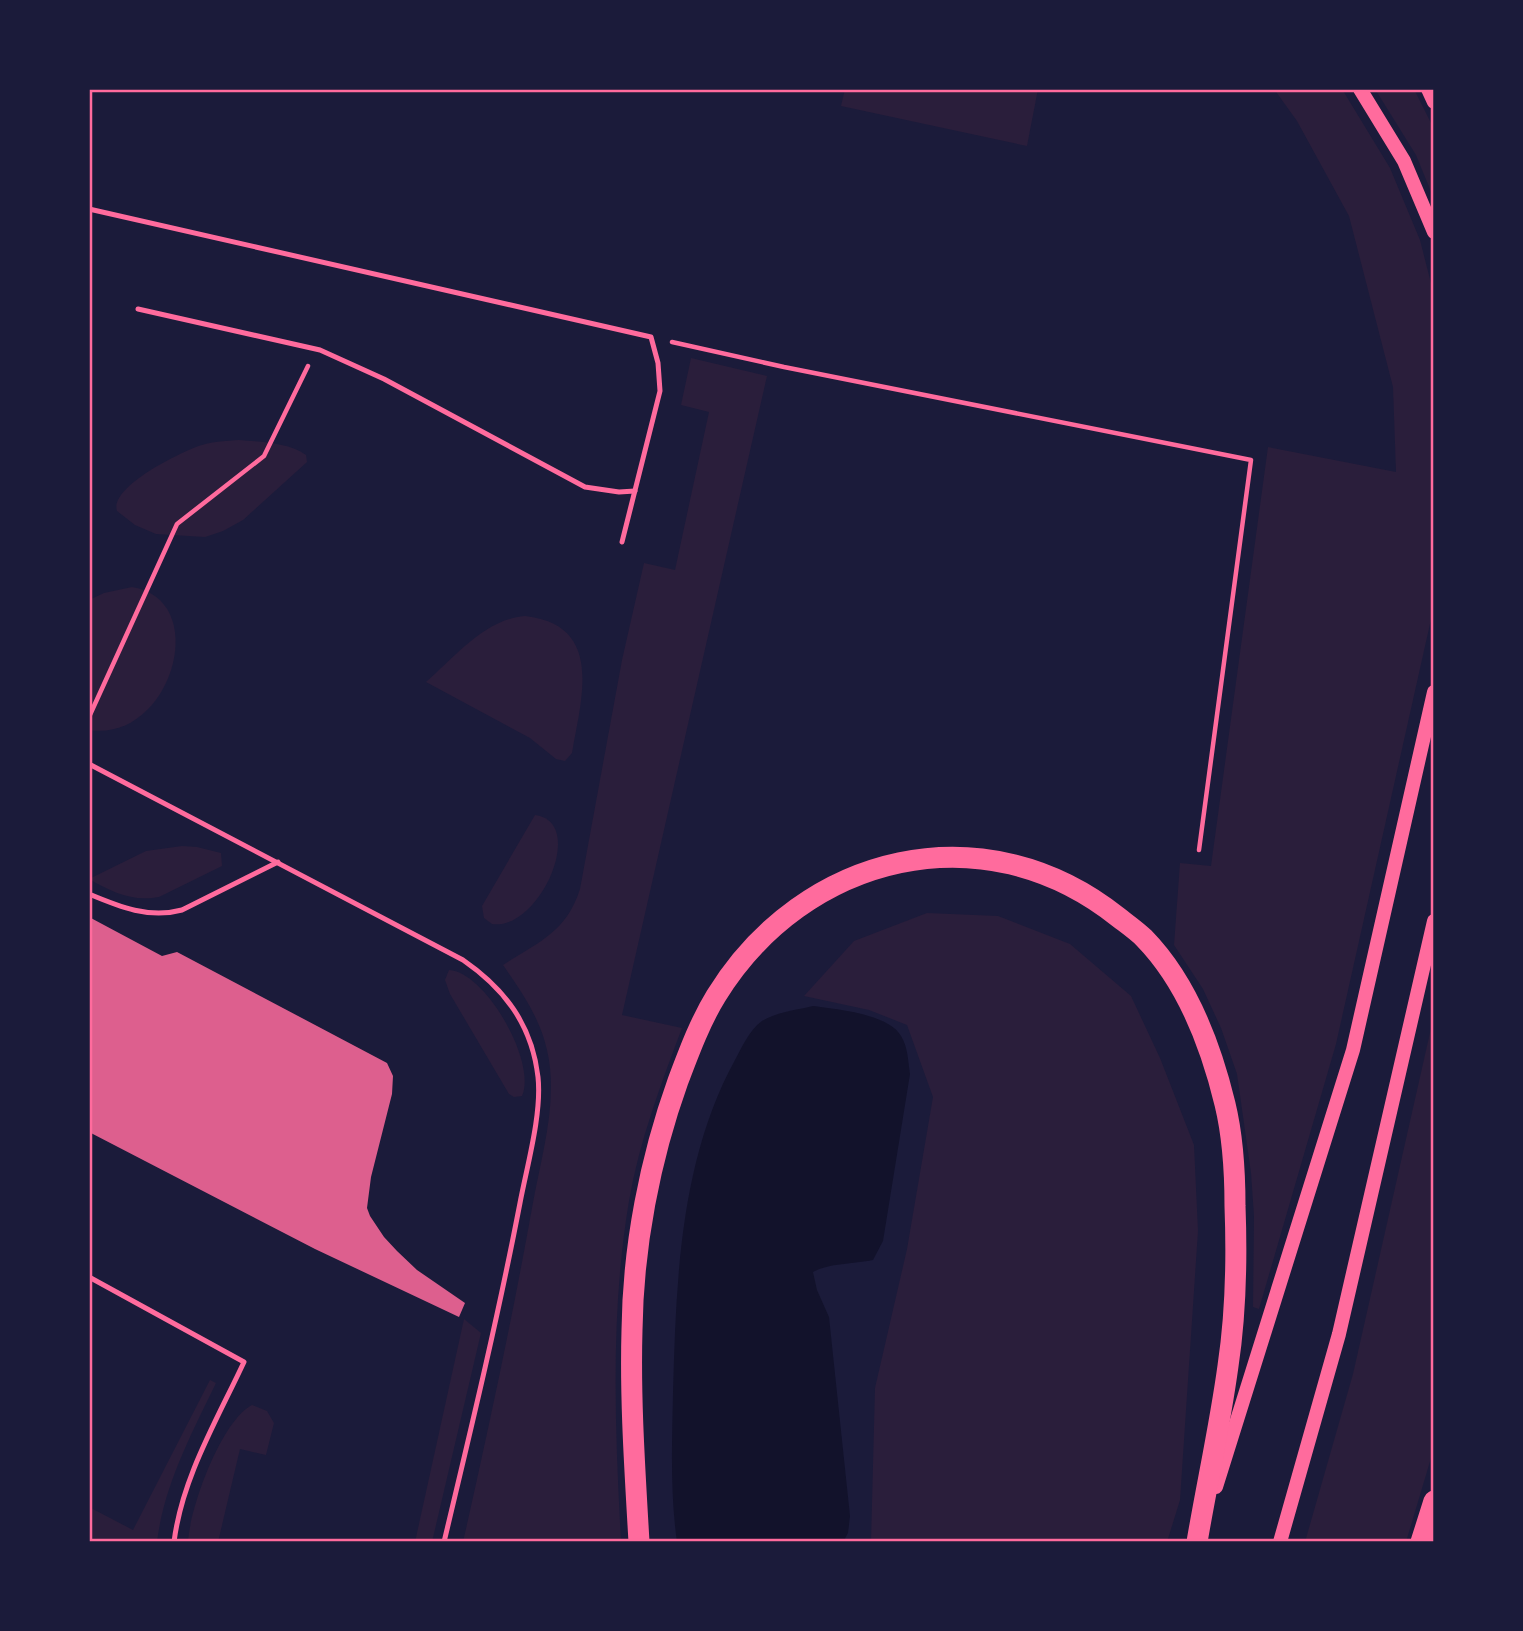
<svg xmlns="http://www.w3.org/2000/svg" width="1523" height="1631" viewBox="0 0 1523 1631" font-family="'DejaVu Sans',sans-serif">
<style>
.green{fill:#2a1e3b}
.water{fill:#12122b}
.building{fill:#dd5f8e}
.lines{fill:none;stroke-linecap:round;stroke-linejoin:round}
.path{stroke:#ff6b9d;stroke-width:4.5}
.service{stroke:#ff6b9d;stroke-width:5}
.secondary{stroke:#ff6b9d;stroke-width:14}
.motorway{stroke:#ff6b9d;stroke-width:21}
.neatline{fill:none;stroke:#ff6b9d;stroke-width:2.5}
</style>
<rect width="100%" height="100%" fill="#1b1b3a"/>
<g class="green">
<polygon points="845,89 1038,89 1027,146 841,106"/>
<polygon points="1274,89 1342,89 1390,168 1420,240 1434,295 1434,606 1336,1044 1259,1309 1253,1307 1254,1216 1251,1173 1237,1074 1221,1028 1203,989 1174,945 1180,863 1211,866 1268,447 1396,472 1393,387 1349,216 1297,121"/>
<polygon points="1375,89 1414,89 1434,129 1434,199 1416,155"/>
<path d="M691,358L767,376L622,1015L682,1028C661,1084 639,1142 629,1201C610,1314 615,1428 621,1542H463C488,1431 512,1320 532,1208C541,1157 559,1101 547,1050C540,1018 521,991 503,965C538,942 566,933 580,889L622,660L644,563L675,570L709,412L681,405Z"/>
<path d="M239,440C261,442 288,442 306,455L307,462L243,520L223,531L205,537L156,534L135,525L117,511C109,487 182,451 202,445C214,441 227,441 239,440Z"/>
<path d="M132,587C213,600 171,743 89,730V600L104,593Z"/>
<path d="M525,616C605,625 581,699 572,753L565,761L556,759L530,738L426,682C455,657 485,619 525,616Z"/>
<path d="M535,815C588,822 539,931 492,924L484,918L482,906Z"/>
<path d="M182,846L197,847L221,853L222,866L159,897C132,902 112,892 89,879L146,851Z"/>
<polygon points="927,913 998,916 1070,944 1131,996 1160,1058 1194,1145 1198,1231 1180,1500 1167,1542 871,1542 875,1388 907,1249 933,1097 907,1025 869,1010 804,996 854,941"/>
<path d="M449,970C486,972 537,1063 522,1096L514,1097L509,1094L450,994L445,980Z"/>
<polygon points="1434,1015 1434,1448 1406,1542 1305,1542 1353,1374"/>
<polygon points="464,1319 481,1333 432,1542 415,1542"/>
<path d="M210,1380L216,1383C191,1435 164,1485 157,1542H89V1507L133,1530Z"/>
<path d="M252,1405L267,1411L274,1423L266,1455L240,1449L218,1542H188C190,1508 221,1421 252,1405Z"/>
</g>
<path class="water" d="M813,1006C836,1009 889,1014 901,1036C908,1047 908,1061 910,1074L883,1241L873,1260C854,1264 829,1263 813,1272L817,1290L829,1317L850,1516L848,1533L843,1542H677C670,1493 672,1442 673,1393C676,1281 680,1160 735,1060C742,1047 750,1029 762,1021C777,1012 797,1010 813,1006Z"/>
<polygon class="building" points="89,917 162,956 177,952 387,1063 393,1076 392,1094 371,1177 367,1208 370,1216 384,1237 397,1251 417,1270 465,1303 459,1317 315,1249 89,1132"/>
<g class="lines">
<g class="path">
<polyline points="672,342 784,367 1251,460 1199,850"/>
<polyline points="89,717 177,524 264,456 308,366"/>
</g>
<g class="service">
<polyline points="89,209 651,337 658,363 660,391 622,542"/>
<polyline points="138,309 320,350 384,379 585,487 619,492 635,491"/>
<path d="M89,764L463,960C505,989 532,1025 538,1077C542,1114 527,1166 520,1203C498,1317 471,1429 444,1542"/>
<path d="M89,894C120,907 149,919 182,910L278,862"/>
<path d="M89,1277L244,1362C217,1420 182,1478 174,1542"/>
</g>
<g class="secondary">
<polyline points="1360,89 1404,161 1434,232"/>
<polyline points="1428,89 1434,102"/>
<polyline points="1216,1487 1353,1050 1434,692"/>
<polyline points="1280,1542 1339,1334 1434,921"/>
</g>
<g class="motorway">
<path d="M639,1542C635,1472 630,1400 632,1330C633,1246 650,1159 678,1081C689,1052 700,1022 716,996C804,853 984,810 1118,917C1127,924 1137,931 1144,938C1187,982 1211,1046 1225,1104C1233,1137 1235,1173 1235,1206C1237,1259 1236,1313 1228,1366C1220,1425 1207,1483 1197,1542"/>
<polyline points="1421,1542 1434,1501"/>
</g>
</g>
<rect width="1523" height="1631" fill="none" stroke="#1b1b3a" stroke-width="182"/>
<rect x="91" y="91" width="1341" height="1449" class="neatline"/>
</svg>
